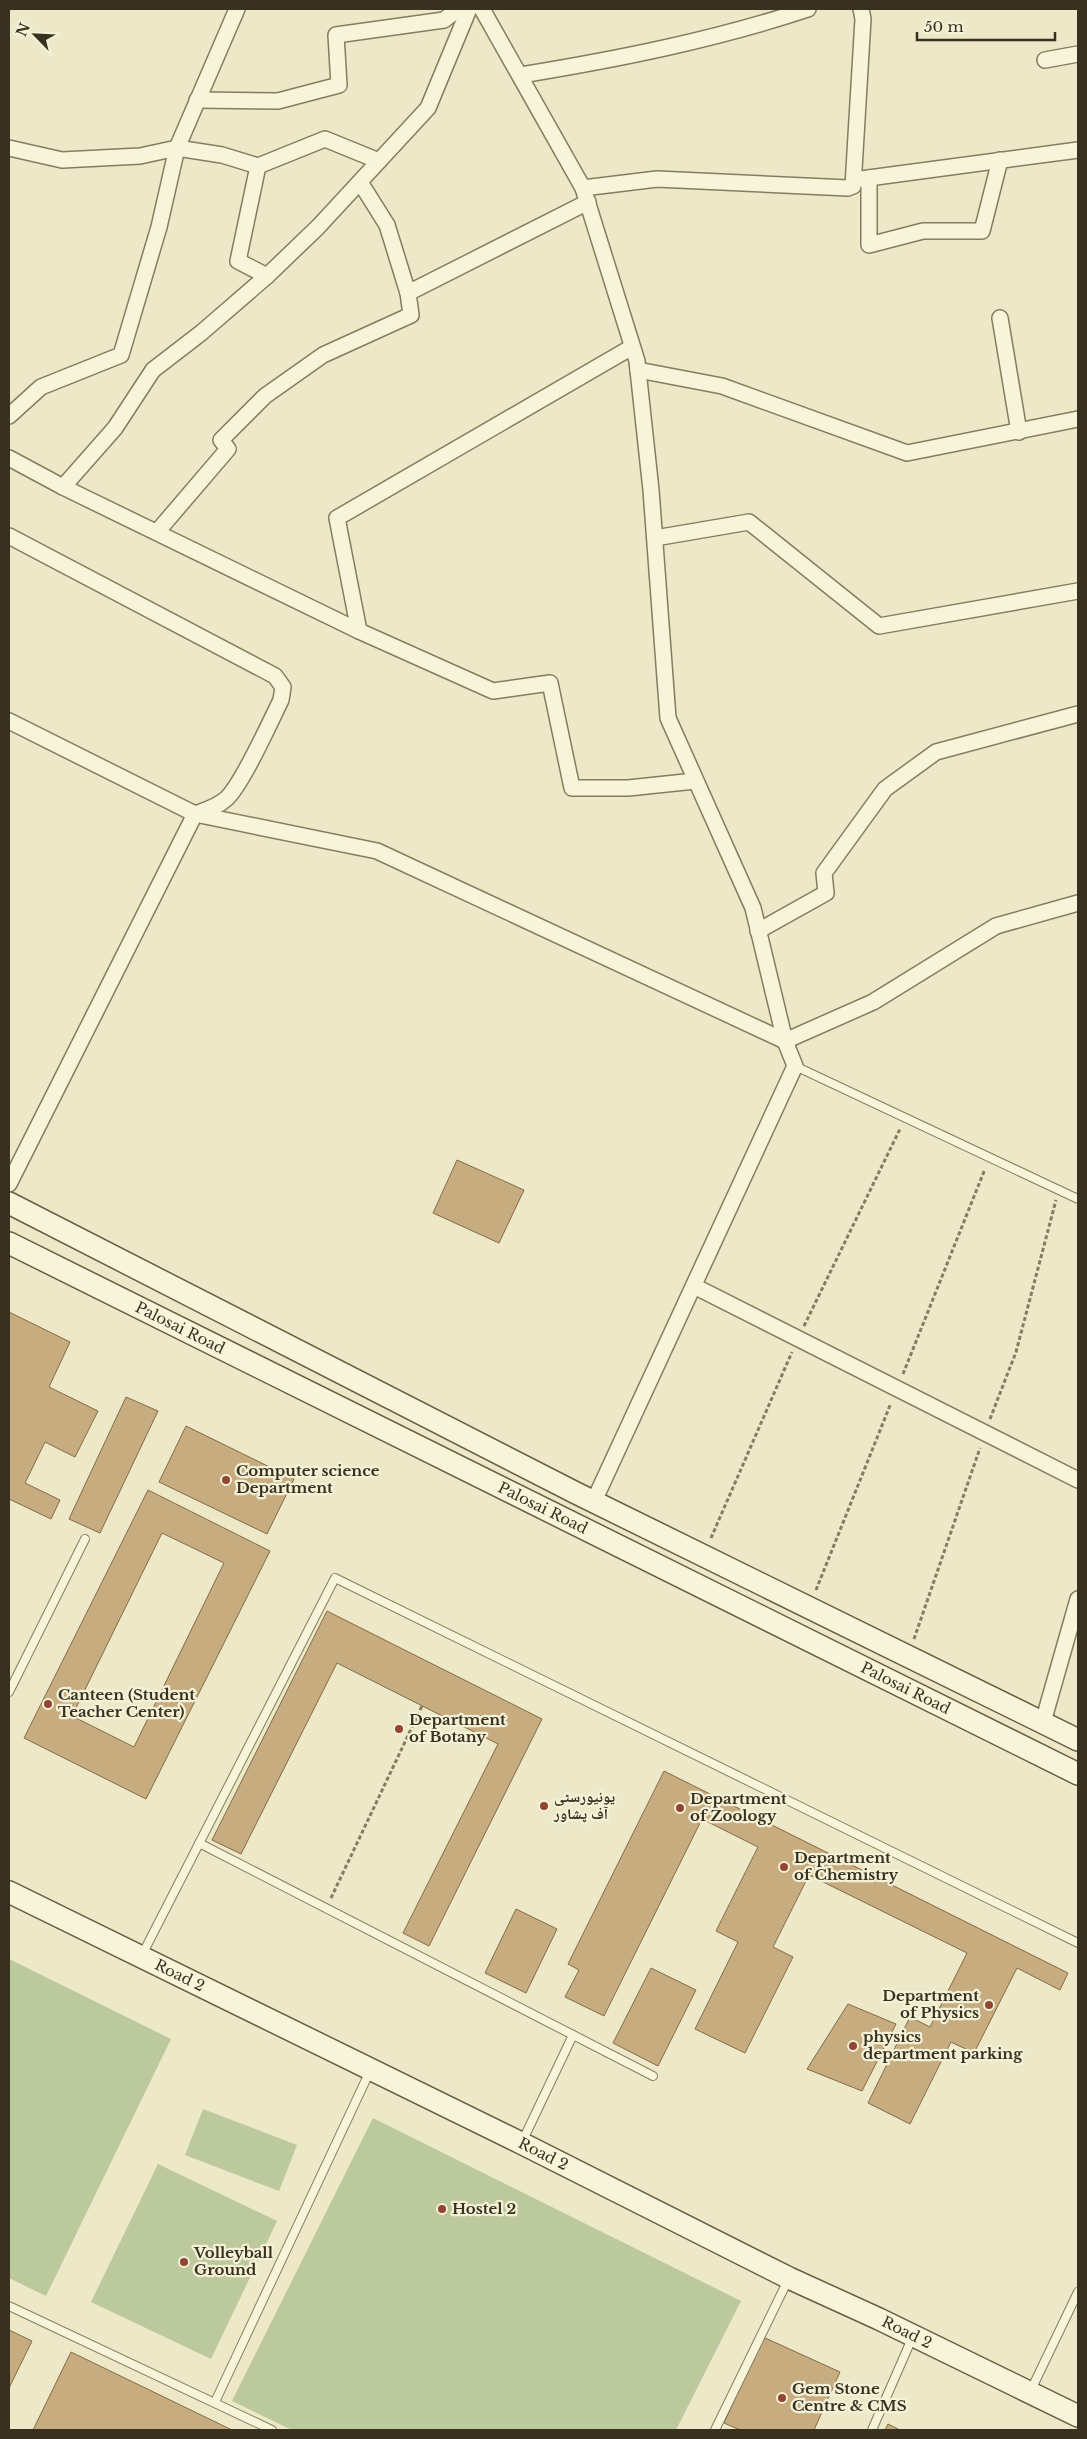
<svg xmlns="http://www.w3.org/2000/svg" width="1087" height="2439" viewBox="0 0 1087 2439" font-family="'Libre Baskerville','Noto Naskh Arabic',serif">
<style>
.green{fill:#bbc99c}
.building{fill:#c7ac80;stroke:#846b45;fill-rule:evenodd}
.lines{fill:none;stroke-linecap:round;stroke-linejoin:round}
.lane-casing{stroke:#867c5e;stroke-width:10}
.street-casing{stroke:#867c5e;stroke-width:18}
.secondary-casing{stroke:#685d41;stroke-width:24}
.path{stroke:#867c5e;stroke-width:3;stroke-dasharray:4 2.5;stroke-linecap:butt}
.lane{stroke:#f7f4da;stroke-width:8}
.street{stroke:#f7f4da;stroke-width:15}
.secondary{stroke:#f7f4da;stroke-width:21}
.poi-dot{fill:#924532;stroke:#f4f1d7;stroke-width:2}
.labels{text-anchor:middle;stroke-width:4.5;stroke-linejoin:round;paint-order:stroke}
.street-label{font-size:15px;fill:#383120;stroke:#f4f1d7}
.poi-label{font-size:15px;font-weight:bold;fill:#383120;stroke:#f4f1d7;text-anchor:start}
</style>
<rect width="100%" height="100%" fill="#ece8c8"/>
<g class="green">
<polygon points="9,1959 171,2039 46,2296 9,2278"/>
<polygon points="203,2109 297,2145 279,2191 185,2155"/>
<polygon points="373,2118 741,2301 676,2430 292,2430 232,2401"/>
<polygon points="158,2164 277,2221 211,2359 91,2302"/>
</g>
<g class="building">
<polygon points="457,1160 524,1190 499,1243 433,1213"/>
<polygon points="9,1312 70,1342 49,1387 98,1411 75,1457 45,1442 25,1483 60,1500 51,1519 9,1499"/>
<polygon points="126,1397 158,1411 100,1533 69,1519"/>
<polygon points="186,1426 294,1479 267,1534 159,1482"/>
<path d="M148,1490L270,1551L146,1799L24,1738ZM162,1533L224,1563L134,1747L72,1716Z"/>
<polygon points="327,1611 542,1719 429,1946 403,1933 498,1744 337,1663 241,1854 212,1840"/>
<polygon points="664,1771 1068,1973 1060,1990 1017,1968 974,2053 951,2042 910,2124 868,2103 910,2017 930,2027 967,1953 809,1875 773,1947 793,1957 745,2053 695,2029 738,1942 716,1931 758,1847 702,1819 604,2016 565,1997 579,1970 568,1964"/>
<polygon points="516,1909 557,1929 526,1993 485,1973"/>
<polygon points="651,1968 696,1990 658,2066 613,2043"/>
<polygon points="848,2004 896,2024 862,2091 807,2069"/>
<polygon points="9,2330 32,2341 9,2388"/>
<polygon points="763,2337 840,2372 814,2430 740,2430 724,2423"/>
<polygon points="71,2352 232,2430 33,2430"/>
<polygon points="888,2424 900,2430 885,2430"/>
</g>
<g class="lines">
<g class="lane-casing">
<g id="lane">
<polyline points="795,1066 1078,1199"/>
<polyline points="9,1692 85,1539"/>
<polyline points="199,1843 653,2076"/>
<polyline points="142,1955 335,1578 1078,1943"/>
<polyline points="522,2142 573,2035"/>
<polyline points="9,2306 272,2430"/>
<polyline points="1031,2390 1078,2292"/>
<polyline points="215,2402 370,2071"/>
<polyline points="715,2430 788,2280"/>
<polyline points="872,2430 913,2336"/>
</g>
</g>
<g class="street-casing">
<g id="street">
<polyline points="482,9 583,188 637,361 651,490 668,718 753,908 785,1041 795,1066 594,1501"/>
<polyline points="1045,60 1078,54"/>
<path d="M521,75C619,59 714,40 808,9"/>
<polyline points="197,100 278,101 339,85 336,35 444,20 458,9"/>
<polyline points="9,148 62,160 140,156 177,148 222,155 258,166 325,139 379,161"/>
<polyline points="258,166 238,261 267,276"/>
<polyline points="869,178 869,245 923,231 982,231 1000,160"/>
<polyline points="861,179 1078,150"/>
<polyline points="360,182 387,225 408,293 588,202"/>
<polyline points="583,188 657,179 848,188 853,186 863,19 861,9"/>
<polyline points="1000,318 1019,432"/>
<polyline points="632,347 337,518 359,631 493,691 550,683 572,788 628,788 695,781"/>
<polyline points="638,370 722,386 907,453 1078,419"/>
<polyline points="9,416 41,387 121,355 159,227 177,148 237,9"/>
<polyline points="9,458 63,487 359,631"/>
<polyline points="63,487 115,428 153,370 201,333 267,276 318,227 428,108 469,9"/>
<polyline points="157,532 228,449 221,440 265,396 323,355 411,315 408,293"/>
<path d="M9,536L275,676L283,687L281,700C270,722 242,785 226,799C217,807 206,810 195,814L9,1184"/>
<polyline points="655,538 749,522 879,626 1078,591"/>
<polyline points="9,721 195,814 377,851 785,1041 873,1002 996,926 1078,903"/>
<polyline points="758,931 826,893 824,873 885,789 936,752 1078,714"/>
<polyline points="694,1286 1078,1480"/>
<polyline points="1043,1722 1078,1599"/>
</g>
</g>
<g class="secondary-casing">
<g id="secondary">
<polyline points="9,1203 576,1493 1078,1740"/>
<path id="s1" d="M9,1243L1078,1774"/>
<path id="s2" d="M9,1892L521,2143L789,2278L879,2319L1078,2416"/>
</g>
</g>
<g class="path">
<polyline points="804,1326 900,1129"/>
<polyline points="903,1374 985,1169"/>
<polyline points="990,1419 1016,1352 1056,1200"/>
<polyline points="711,1538 792,1352"/>
<polyline points="816,1590 891,1403"/>
<polyline points="914,1639 980,1448"/>
<polyline points="331,1898 422,1706"/>
</g>
<use href="#lane" class="lane"/>
<use href="#street" class="street"/>
<use href="#secondary" class="secondary"/>
</g>
<g class="poi-dot">
<circle cx="226" cy="1480" r="5"/>
<circle cx="48" cy="1704" r="5"/>
<circle cx="399" cy="1729" r="5"/>
<circle cx="544" cy="1806" r="5"/>
<circle cx="680" cy="1808" r="5"/>
<circle cx="784" cy="1867" r="5"/>
<circle cx="989" cy="2005" r="5"/>
<circle cx="853" cy="2046" r="5"/>
<circle cx="442" cy="2209" r="5"/>
<circle cx="184" cy="2262" r="5"/>
<circle cx="782" cy="2398" r="5"/>
</g>
<g class="labels">
<g class="street-label">
<text dy="5" stroke="none"><textPath href="#s1" startOffset="191">Palosai Road</textPath></text>
<text dy="5" stroke="none"><textPath href="#s1" startOffset="596">Palosai Road</textPath></text>
<text dy="5" stroke="none"><textPath href="#s1" startOffset="1001">Palosai Road</textPath></text>
<text dy="5" stroke="none"><textPath href="#s2" startOffset="190">Road 2</textPath></text>
<text dy="5" stroke="none"><textPath href="#s2" startOffset="595">Road 2</textPath></text>
<text dy="5" stroke="none"><textPath href="#s2" startOffset="1000">Road 2</textPath></text>
</g>
<g class="poi-label">
<text x="236" y="1476">Computer science<tspan x="236" dy="17">Department</tspan></text>
<text x="58" y="1700">Canteen (Student<tspan x="58" dy="17">Teacher Center)</tspan></text>
<text x="409" y="1725">Department<tspan x="409" dy="17">of Botany</tspan></text>
<text x="554" y="1802">یونیورسٹی<tspan x="554" dy="17">آف پشاور</tspan></text>
<text x="690" y="1804">Department<tspan x="690" dy="17">of Zoology</tspan></text>
<text x="794" y="1863">Department<tspan x="794" dy="17">of Chemistry</tspan></text>
<text x="979" y="2001" text-anchor="end">Department<tspan x="979" dy="17">of Physics</tspan></text>
<text x="863" y="2042">physics<tspan x="863" dy="17">department parking</tspan></text>
<text x="452" y="2214">Hostel 2</text>
<text x="194" y="2258">Volleyball<tspan x="194" dy="17">Ground</tspan></text>
<text x="792" y="2394">Gem Stone<tspan x="792" dy="17">Centre &amp; CMS</tspan></text>
</g>
</g>
<rect width="1087" height="2439" fill="none" stroke="#383120" stroke-width="20"/>
<g transform="translate(35 35) rotate(294)" stroke="#f4f1d7" stroke-width="4" paint-order="stroke">
<path d="M0-4L9 19L0 12L-9 19Z" fill="#383120"/>
<text y="-8" font-size="14" font-weight="bold" text-anchor="middle" fill="#383120">N</text>
</g>
<path d="M917 32v8h138v-8" fill="none" stroke="#383120" stroke-width="2.5"/>
<text x="924" y="32" font-size="15" fill="#383120" stroke="#f4f1d7" stroke-width="4" paint-order="stroke">50 m</text>
</svg>
